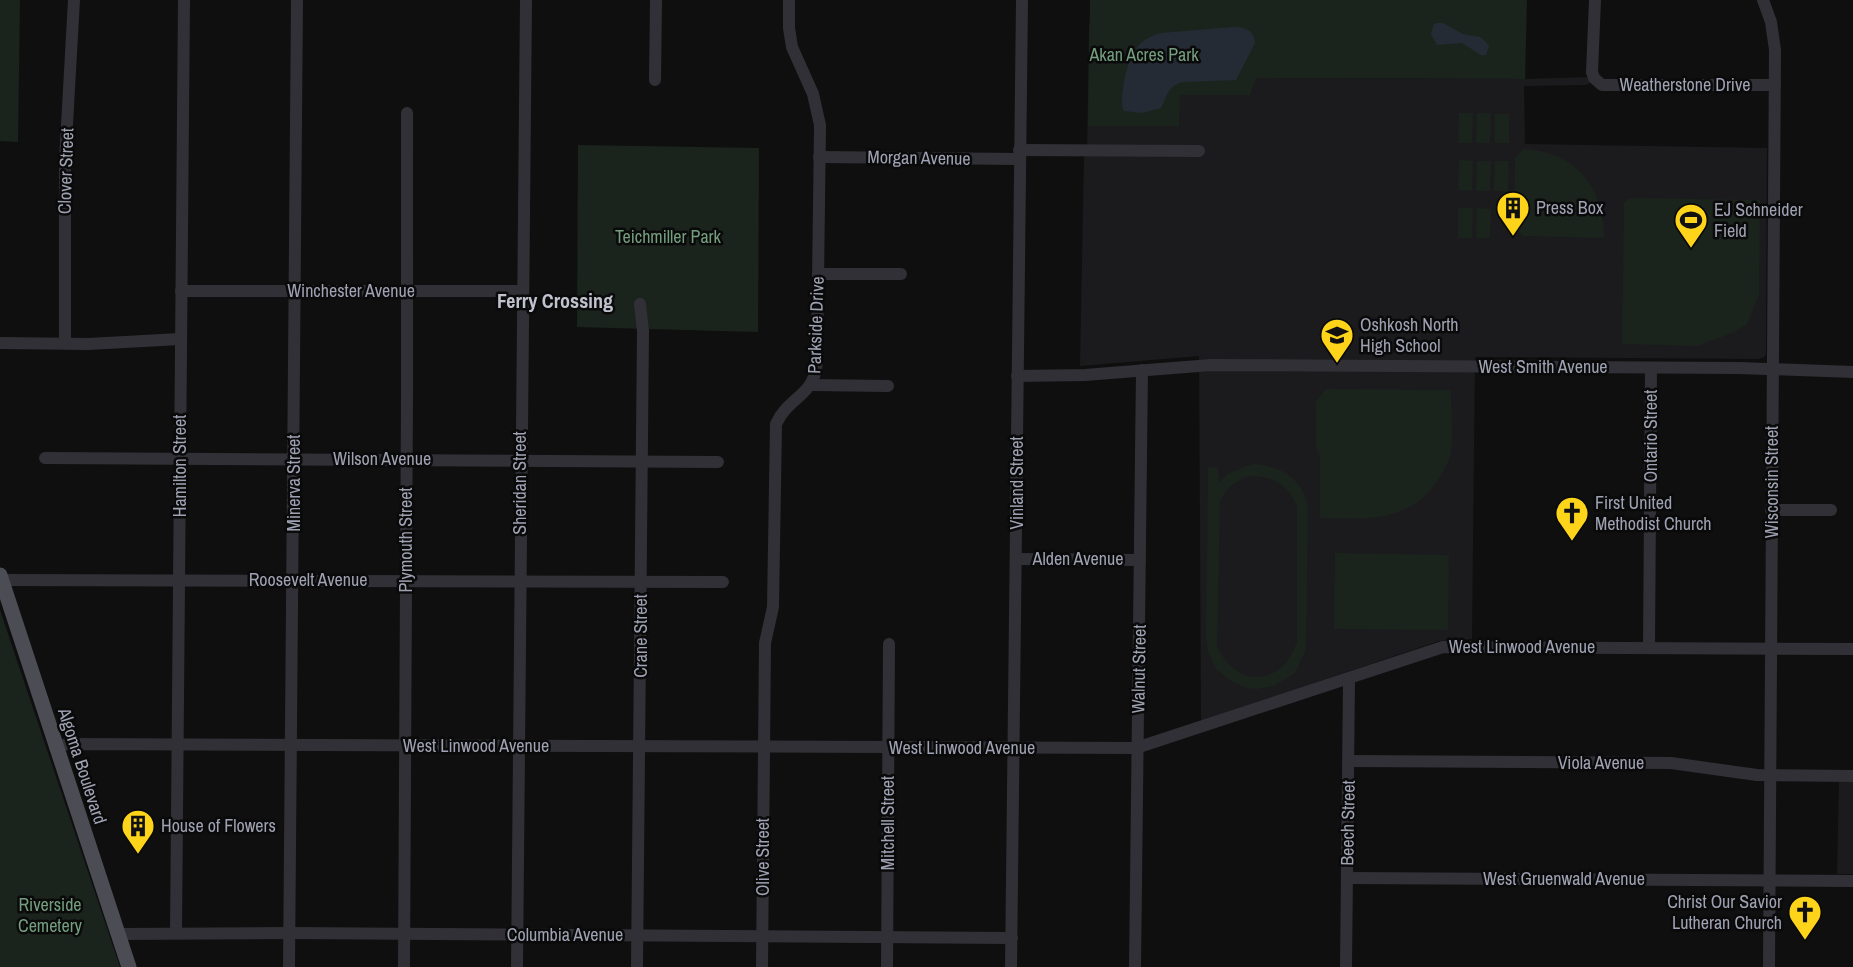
<svg xmlns="http://www.w3.org/2000/svg" width="1853" height="967" viewBox="0 0 1853 967" font-family="'Archivo Narrow',sans-serif">
<style>
.built{fill:#1b1b1d}
.green{fill:#1b231d;fill-rule:evenodd}
.water{fill:#252b34}
.lines{fill:none;stroke-linecap:round;stroke-linejoin:round}
.minor{stroke:#303036;stroke-width:12}
.major{stroke:#4c4c55;stroke-width:15}
.labels{text-anchor:middle;stroke-width:5;stroke-linejoin:round;paint-order:stroke}
.park-label{font-size:18px;fill:#749f7e;stroke:#0a0a0b}
.street-label{font-size:18px;fill:#9fa2b2;stroke:#0a0a0b}
.poi-label{font-size:18px;fill:#9fa2b2;stroke:#0a0a0b;text-anchor:start}
.neighbourhood-label{font-size:20px;font-weight:bold;fill:#c0c2ce;stroke:#0a0a0b}
</style>
<rect width="100%" height="100%" fill="#0f0f10"/>
<g class="built">
<polygon points="1089,24 1257,78 1525,79 1587,77 1590,83 1586,85 1524,86 1525,144 1767,148 1766,354 1764,357 1758,359 1475,357 1472,639 1439,641 1201,721 1199,356 1080,366 1084,156 1087,156"/>
<polygon points="1839,782 1853,782 1853,874 1837,874"/>
</g>
<g class="green">
<polygon points="0,0 20,0 18,142 0,141"/>
<polygon points="1090,0 1527,0 1525,79 1256,78 1250,95 1180,95 1179,126 1088,126"/>
<polygon points="1459,113 1473,113 1472,143 1458,143"/>
<polygon points="1477,113 1491,113 1490,143 1476,143"/>
<rect x="1495" y="114" width="14" height="29"/>
<polygon points="578,145 759,148 758,332 577,327"/>
<path d="M1523,149C1576,152 1604,186 1604,238L1523,236L1514,226L1515,158Z"/>
<polygon points="1459,160 1473,161 1472,191 1458,190"/>
<polygon points="1477,161 1491,161 1490,191 1476,191"/>
<polygon points="1495,161 1509,161 1508,191 1494,191"/>
<polygon points="1629,198 1760,200 1759,295 1747,324 1732,333 1698,346 1622,344 1624,203"/>
<polygon points="1458,208 1473,208 1472,238 1458,238"/>
<polygon points="1477,208 1491,209 1490,238 1476,238"/>
<path d="M1326,389L1451,390C1451,407 1454,441 1450,456C1447,468 1439,478 1432,488C1403,523 1361,519 1320,518V456L1316,447V401Z"/>
<path d="M1252,464C1280,465 1302,478 1308,506L1306,650L1295,673L1274,686L1257,689L1246,688L1231,681L1216,669L1208,652L1206,637L1208,467L1218,468L1219,482L1229,473ZM1253,476C1275,477 1290,487 1297,507V642C1282,686 1237,690 1217,646L1220,502C1226,488 1237,478 1253,476Z"/>
<polygon points="1335,553 1449,555 1448,630 1334,629"/>
<polygon points="0,610 120,967 0,967"/>
</g>
<g class="water">
<polygon points="1437,23 1443,23 1463,34 1480,37 1489,45 1486,55 1481,55 1462,43 1437,45 1431,34 1434,24"/>
<path d="M1233,27C1245,27 1254,30 1255,43L1236,80L1183,82C1167,86 1168,95 1161,108L1142,113L1124,111C1118,100 1127,63 1134,52C1140,41 1150,36 1161,33Z"/>
</g>
<g class="lines">
<g class="minor">
<polyline points="1595,0 1592,72 1594,78 1602,85 1775,85"/>
<polyline points="1763,0 1771,22 1775,50 1769,967"/>
<polyline points="655,80 656,0"/>
<polyline points="1019,150 1199,151"/>
<polyline points="819,157 1019,159"/>
<polyline points="818,274 901,274"/>
<polyline points="181,291 522,291"/>
<polyline points="0,343 88,344 180,339"/>
<polyline points="65,343 65,160 74,0"/>
<polyline points="1017,376 1085,375 1211,365 1739,368 1853,372"/>
<polyline points="812,385 888,386"/>
<polyline points="45,458 718,462"/>
<polyline points="1771,510 1831,510"/>
<polyline points="1016,559 1140,560"/>
<polyline points="1,580 723,582"/>
<polyline points="1649,647 1651,368"/>
<polyline points="55,747 68,744 1136,748 1443,647 1853,649"/>
<polyline points="1349,761 1671,763 1757,775 1853,776"/>
<polyline points="1348,878 1853,881"/>
<polyline points="176,933 184,0"/>
<polyline points="118,934 289,933 1012,938"/>
<polyline points="289,967 297,0"/>
<polyline points="404,967 407,395 407,113"/>
<polyline points="517,967 526,0"/>
<polyline points="637,967 643,331 640,304"/>
<path d="M762,967L765,643L773,607L776,424C790,394 816,397 817,359L820,125L813,94L792,47L789,28V0"/>
<polyline points="887,967 889,644"/>
<polyline points="1011,967 1022,0"/>
<polyline points="1135,967 1142,370"/>
<polyline points="1346,967 1349,679"/>
</g>
<polyline class="major" points="0,575 129,967"/>
</g>
<defs>
<g id="building-pin" transform="scale(1.725)"><path d="M0 17L-7.5 6A9.5 9.5 0 1 1 7.5 6Z" fill="#fdd41a" stroke="#0a0a0b"/><path d="M-4-6H4V6H1V3H-1V6H-4ZM-2.5-4.3h1.7v1.8h-1.7ZM.8-4.3h1.7v1.8H.8ZM-2.5-1h1.7V.8h-1.7ZM.8-1h1.7V.8H.8Z" fill="#111"/></g>
<g id="stadium-pin" transform="scale(1.725)"><path d="M0 17L-7.5 6A9.5 9.5 0 1 1 7.5 6Z" fill="#fdd41a" stroke="#0a0a0b"/><path d="M0-5a6.5 5 0 1 0 0 10a6.5 5 0 1 0 0-10ZM-3.5-1.8h7v3.6h-7Z" fill="#111"/></g>
<g id="school-pin" transform="scale(1.725)"><path d="M0 17L-7.5 6A9.5 9.5 0 1 1 7.5 6Z" fill="#fdd41a" stroke="#0a0a0b"/><path d="M0-5L7-2L0 1L-7-2ZM-4 1L0 2.5L4 1V4Q0 6-4 4Z" fill="#111"/></g>
<g id="church-pin" transform="scale(1.725)"><path d="M0 17L-7.5 6A9.5 9.5 0 1 1 7.5 6Z" fill="#fdd41a" stroke="#0a0a0b"/><path d="M-1.2-6h2.4v3.5h3.3v2.4h-3.3V6h-2.4V-.1h-3.3v-2.4h3.3Z" fill="#111"/></g>
</defs>
<g fill-rule="evenodd">
<use href="#building-pin" x="1513" y="208"/>
<use href="#stadium-pin" x="1691" y="220"/>
<use href="#school-pin" x="1337" y="335"/>
<use href="#church-pin" x="1572" y="513"/>
<use href="#building-pin" x="138" y="826"/>
<use href="#church-pin" x="1805" y="912"/>
</g>
<g class="labels">
<g class="park-label">
<text x="1144" y="61">Akan Acres Park</text>
<text x="668" y="243">Teichmiller Park</text>
<text x="50" y="911">Riverside<tspan x="50" dy="21">Cemetery</tspan></text>
</g>
<g class="street-label">
<text x="1685" y="91">Weatherstone Drive</text>
<text transform="translate(919 158) rotate(1)" y="6">Morgan Avenue</text>
<text transform="translate(66 171) rotate(-88)" y="6">Clover Street</text>
<text x="351" y="297">Winchester Avenue</text>
<text transform="translate(816 325) rotate(-88)" y="6">Parkside Drive</text>
<text x="1543" y="373">West Smith Avenue</text>
<text transform="translate(1651 436) rotate(-90)" y="6">Ontario Street</text>
<text x="382" y="465">Wilson Avenue</text>
<text transform="translate(180 466) rotate(-90)" y="6">Hamilton Street</text>
<text transform="translate(1772 482) rotate(-90)" y="6">Wisconsin Street</text>
<text transform="translate(294 483) rotate(-90)" y="6">Minerva Street</text>
<text transform="translate(520 483) rotate(-90)" y="6">Sheridan Street</text>
<text transform="translate(1017 483) rotate(-90)" y="6">Vinland Street</text>
<text transform="translate(406 540) rotate(-90)" y="6">Plymouth Street</text>
<text x="1078" y="565">Alden Avenue</text>
<text x="308" y="586">Roosevelt Avenue</text>
<text transform="translate(641 636) rotate(-90)" y="6">Crane Street</text>
<text x="1522" y="653">West Linwood Avenue</text>
<text transform="translate(1139 669) rotate(-89)" y="6">Walnut Street</text>
<text x="476" y="752">West Linwood Avenue</text>
<text x="962" y="754">West Linwood Avenue</text>
<text x="1601" y="769">Viola Avenue</text>
<text transform="translate(82 766) rotate(72)" y="6">Algoma Boulevard</text>
<text transform="translate(888 823) rotate(-90)" y="6">Mitchell Street</text>
<text transform="translate(1348 823) rotate(-89)" y="6">Beech Street</text>
<text transform="translate(763 857) rotate(-90)" y="6">Olive Street</text>
<text x="1564" y="885">West Gruenwald Avenue</text>
<text x="565" y="941">Columbia Avenue</text>
</g>
<g class="poi-label">
<text x="1536" y="214">Press Box</text>
<text x="1714" y="216">EJ Schneider<tspan x="1714" dy="21">Field</tspan></text>
<text x="1360" y="331">Oshkosh North<tspan x="1360" dy="21">High School</tspan></text>
<text x="1595" y="509">First United<tspan x="1595" dy="21">Methodist Church</tspan></text>
<text x="161" y="832">House of Flowers</text>
<text x="1782" y="908" text-anchor="end">Christ Our Savior<tspan x="1782" dy="21">Lutheran Church</tspan></text>
</g>
<g class="neighbourhood-label">
<text x="555" y="308">Ferry Crossing</text>
</g>
</g>
</svg>
